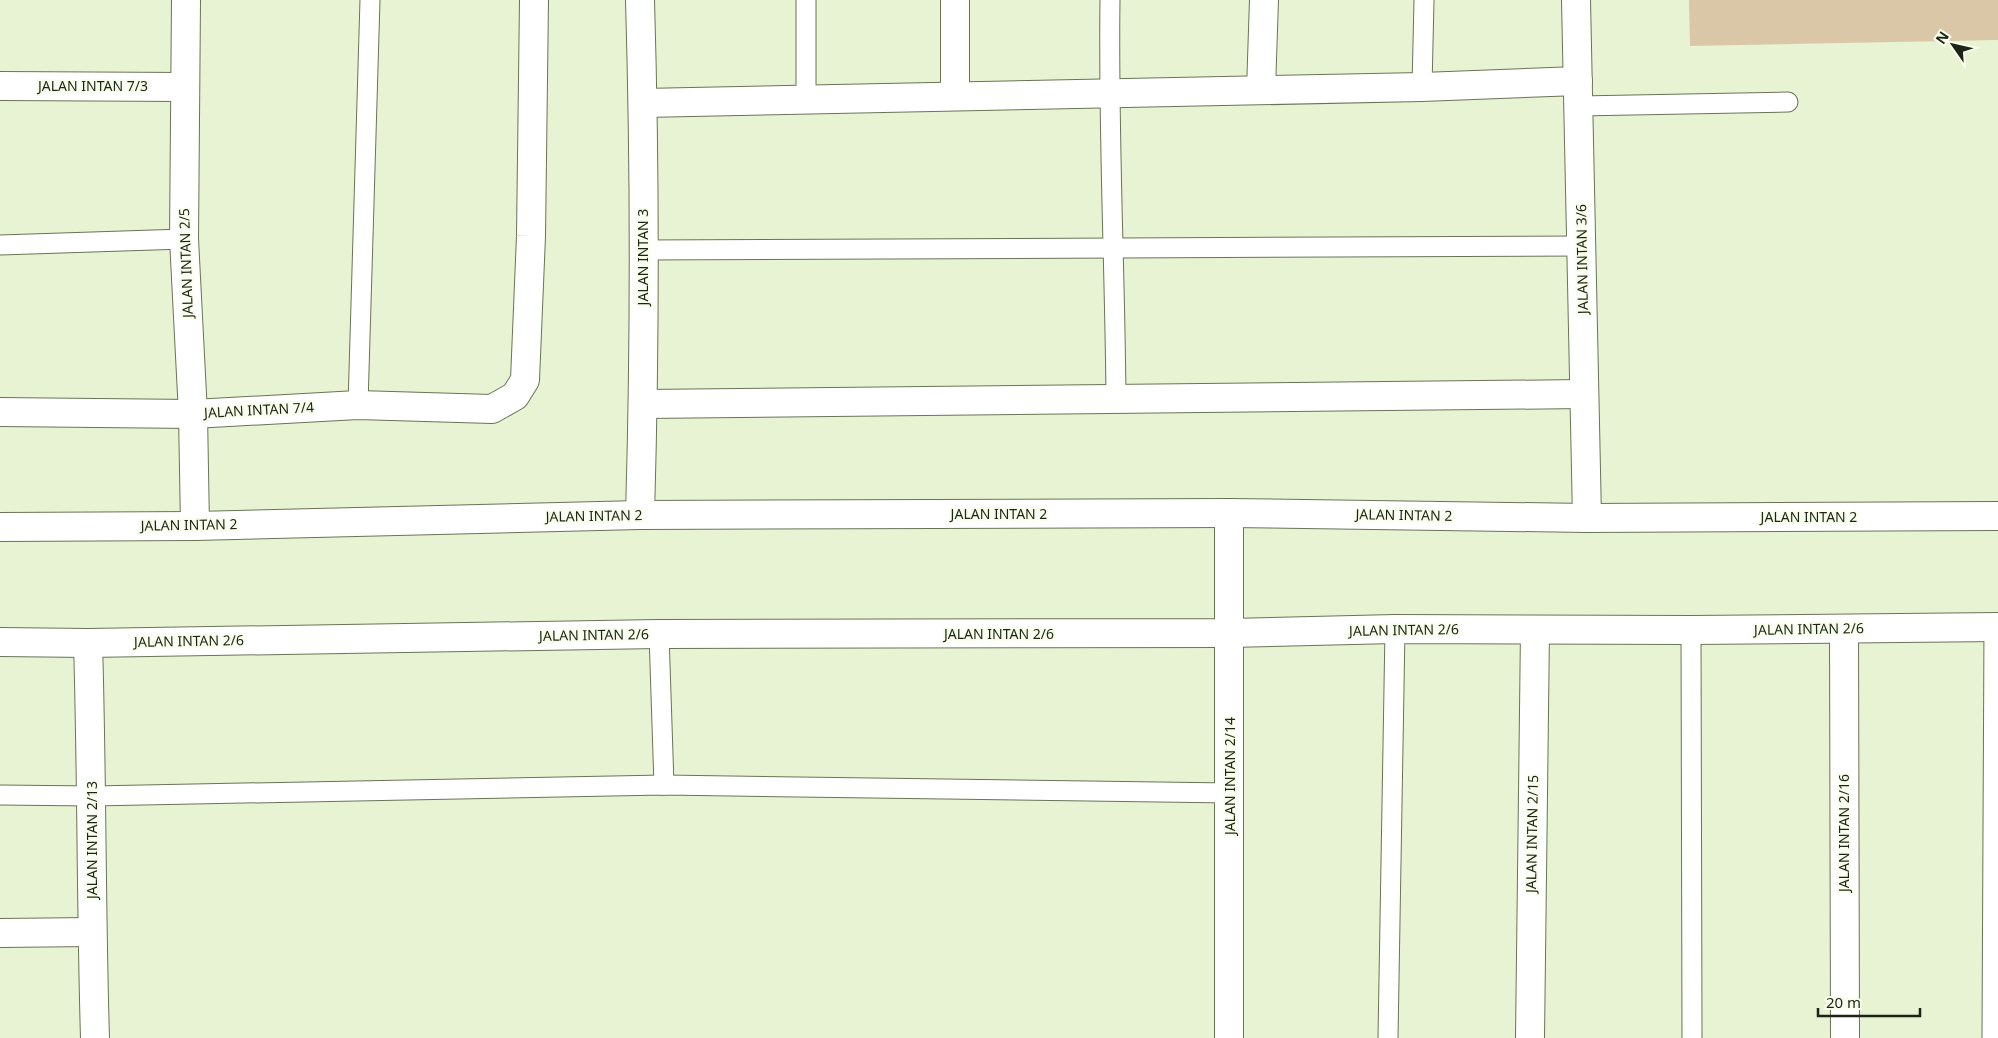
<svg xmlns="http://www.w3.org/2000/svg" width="1998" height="1038" viewBox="0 0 1998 1038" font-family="'Noto Sans',sans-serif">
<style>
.green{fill:#dac7a8}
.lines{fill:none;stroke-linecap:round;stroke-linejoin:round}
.lane-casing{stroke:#697457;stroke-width:21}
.street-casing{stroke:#697457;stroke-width:30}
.secondary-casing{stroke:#697457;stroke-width:30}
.lane{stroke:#fff;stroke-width:19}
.street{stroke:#fff;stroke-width:28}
.secondary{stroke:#fff;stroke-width:28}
.labels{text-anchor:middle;stroke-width:4;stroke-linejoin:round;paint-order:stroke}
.street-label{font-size:14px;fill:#1e2317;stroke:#f7feea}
</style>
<rect width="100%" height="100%" fill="#e7f3d2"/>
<polygon class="green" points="1689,0 1998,0 1998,40 1690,46"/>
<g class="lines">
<g class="lane-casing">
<g id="lane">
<polyline points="806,0 806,100"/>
<path d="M1110,0C1108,133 1115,267 1116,400"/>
<polyline points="1422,87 1424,0"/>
<polyline points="1579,106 1788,102"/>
<polyline points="0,245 184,239"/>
<polyline points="643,250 1583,246"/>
<polyline points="358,405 370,0"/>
<polyline points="1691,630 1692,1038"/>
<polyline points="659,634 664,785"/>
<polyline points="0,795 93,796 664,785 1230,793"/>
<polyline points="1388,1038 1395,629"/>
<polyline points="1992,1038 1994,627"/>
</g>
</g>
<g class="street-casing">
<g id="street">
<polyline points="186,0 184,239 193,414 195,526"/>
<polyline points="1576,0 1587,518"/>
<polyline points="0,86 185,87"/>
<polyline points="1261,90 1264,0"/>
<polyline points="955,96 955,0"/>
<polyline points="643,103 1422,87 1578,81"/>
<polyline points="643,404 1583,394"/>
<polyline points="0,412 193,414 358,405 492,409 515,396 525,380 531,236 534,0"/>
<polyline points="1229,513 1229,1038"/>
<path d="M640,515C645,343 645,171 640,0"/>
<polyline points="1844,629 1845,1038"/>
<polyline points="0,642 88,643 659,634 1229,633 1395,629 1691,630 1998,627"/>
<path d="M88,643C92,775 91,906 95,1038"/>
<polyline points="0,933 92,932"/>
<polyline points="1530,1038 1535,630"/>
</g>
</g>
<g class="secondary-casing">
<polyline id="secondary" points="0,527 195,526 640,515 1229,513 1587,518 1998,516"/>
</g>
<use href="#lane" class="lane"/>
<use href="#street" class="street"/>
<use href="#secondary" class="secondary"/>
</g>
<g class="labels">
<g class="street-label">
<text x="93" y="91">JALAN INTAN 7/3</text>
<text transform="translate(643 257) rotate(-90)" y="5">JALAN INTAN 3</text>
<text transform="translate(1582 259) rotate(-91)" y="5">JALAN INTAN 3/6</text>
<text transform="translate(186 263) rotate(-92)" y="5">JALAN INTAN 2/5</text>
<text transform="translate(259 410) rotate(-3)" y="5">JALAN INTAN 7/4</text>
<text x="999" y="519">JALAN INTAN 2</text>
<text transform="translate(1404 515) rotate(1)" y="5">JALAN INTAN 2</text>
<text transform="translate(594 516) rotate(-1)" y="5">JALAN INTAN 2</text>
<text x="1809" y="522">JALAN INTAN 2</text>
<text transform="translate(189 525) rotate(-1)" y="5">JALAN INTAN 2</text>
<text transform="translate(1809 629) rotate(-1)" y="5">JALAN INTAN 2/6</text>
<text transform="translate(1404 630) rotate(-1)" y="5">JALAN INTAN 2/6</text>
<text x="999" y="639">JALAN INTAN 2/6</text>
<text transform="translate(594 635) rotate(-1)" y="5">JALAN INTAN 2/6</text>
<text transform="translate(189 641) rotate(-1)" y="5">JALAN INTAN 2/6</text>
<text transform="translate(1230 776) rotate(-90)" y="5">JALAN INTAN 2/14</text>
<text transform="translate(1844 833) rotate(-90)" y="5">JALAN INTAN 2/16</text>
<text transform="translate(1532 834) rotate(-89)" y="5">JALAN INTAN 2/15</text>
<text transform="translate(92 840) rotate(-90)" y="5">JALAN INTAN 2/13</text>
</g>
</g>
<g transform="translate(1953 45) rotate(304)" stroke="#f7feea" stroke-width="4" paint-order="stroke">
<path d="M0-4L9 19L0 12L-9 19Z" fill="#1e2317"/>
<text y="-8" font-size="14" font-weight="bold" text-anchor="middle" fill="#1e2317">N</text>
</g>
<path d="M1818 1008v8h102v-8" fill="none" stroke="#1e2317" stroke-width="2.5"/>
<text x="1826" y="1008" font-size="15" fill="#1e2317" stroke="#f7feea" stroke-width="4" paint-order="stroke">20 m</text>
</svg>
